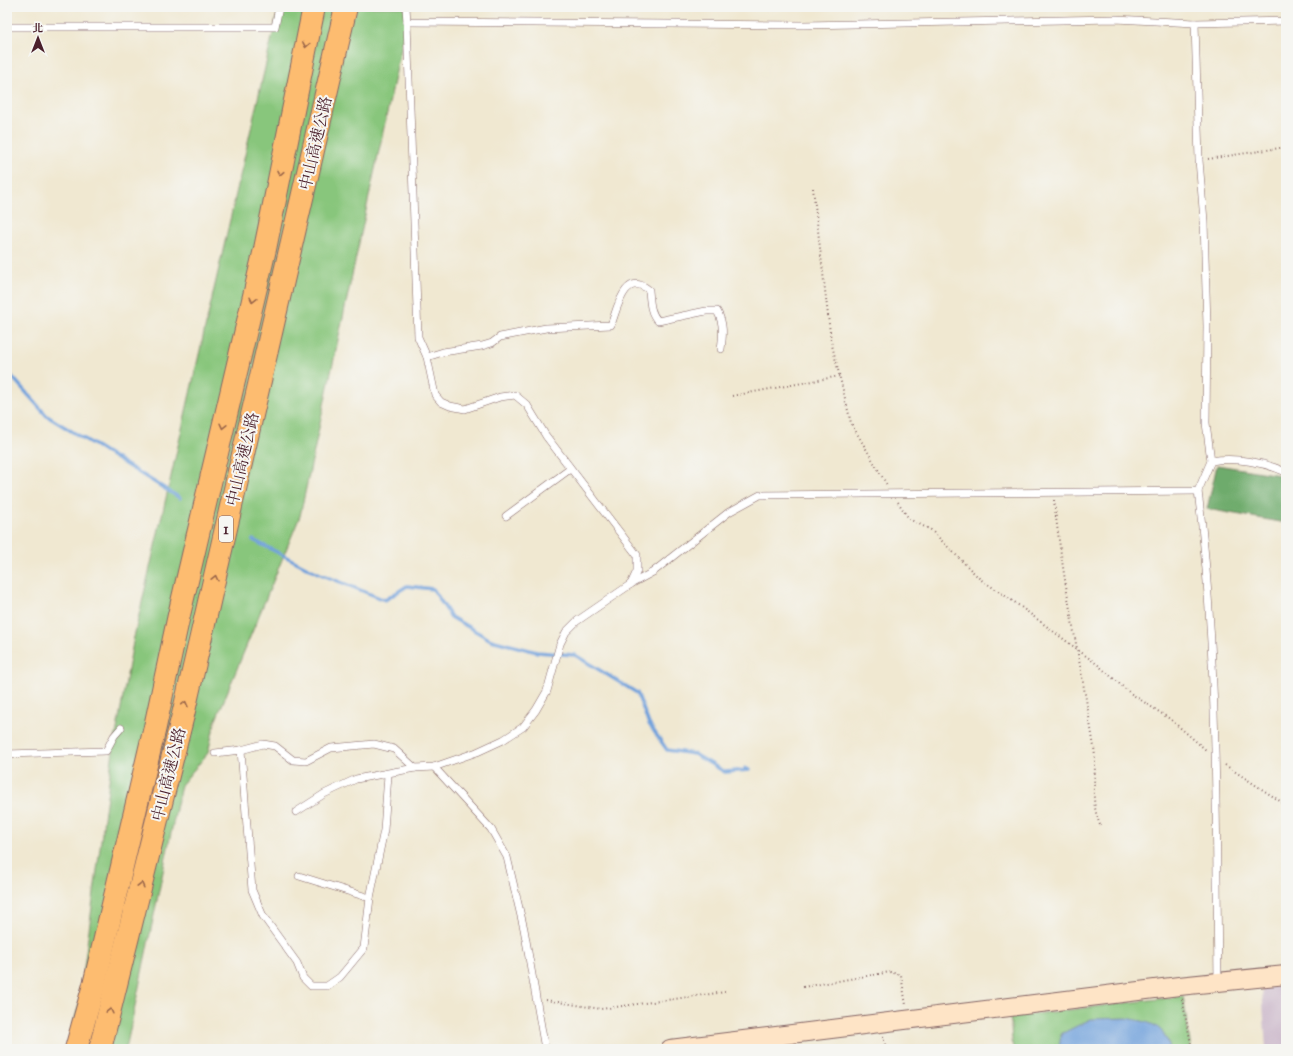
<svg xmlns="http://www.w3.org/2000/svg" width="1293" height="1056" viewBox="0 0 1293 1056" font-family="'Sorts Mill Goudy','Noto Serif TC',serif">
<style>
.industrial{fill:#cfbdce}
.green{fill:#88c67c;stroke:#697254}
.forest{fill:#6eab6c;stroke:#5c654c}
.water{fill:#72a2dc;stroke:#5e6084}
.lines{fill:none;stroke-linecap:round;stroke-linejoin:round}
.stream{stroke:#72a2dc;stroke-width:3.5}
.lane-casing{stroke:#846565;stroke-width:8}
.secondary-casing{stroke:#846565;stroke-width:20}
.highway-casing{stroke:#846565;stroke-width:24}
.path{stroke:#846565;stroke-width:2;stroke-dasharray:1 3;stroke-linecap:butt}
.lane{stroke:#fff;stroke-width:7}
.secondary{stroke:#fee4c6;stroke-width:18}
.highway{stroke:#fdbc70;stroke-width:22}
.oneway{stroke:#9b664a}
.labels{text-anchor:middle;stroke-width:4;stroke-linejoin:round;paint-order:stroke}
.shield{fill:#f6f6f2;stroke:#7e6067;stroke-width:1}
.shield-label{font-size:15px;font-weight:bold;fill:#4a1f2b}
.street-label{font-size:16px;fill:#4a1f2b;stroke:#f6f6f2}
</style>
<rect width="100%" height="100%" fill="#f6f6f2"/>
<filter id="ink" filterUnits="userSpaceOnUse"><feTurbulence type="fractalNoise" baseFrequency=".025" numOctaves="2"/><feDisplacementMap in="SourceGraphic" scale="8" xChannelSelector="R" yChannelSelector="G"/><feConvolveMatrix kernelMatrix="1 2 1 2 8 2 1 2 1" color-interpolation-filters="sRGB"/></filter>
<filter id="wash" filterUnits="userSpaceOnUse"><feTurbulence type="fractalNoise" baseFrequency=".012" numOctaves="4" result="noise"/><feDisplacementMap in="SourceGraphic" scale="16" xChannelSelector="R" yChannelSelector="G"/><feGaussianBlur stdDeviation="0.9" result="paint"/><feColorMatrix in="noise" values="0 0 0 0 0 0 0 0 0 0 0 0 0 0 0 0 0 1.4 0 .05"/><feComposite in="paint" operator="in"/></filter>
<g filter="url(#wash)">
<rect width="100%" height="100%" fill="#f0e8d1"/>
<polygon class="industrial" points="1286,985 1286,1049 1266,1049 1262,988"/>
<g class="green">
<polygon points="279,7 410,7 300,516 215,722 208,753 181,785 126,1049 66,1049 79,1004 113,751 134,637"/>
<polygon points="1183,996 1191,1049 1013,1049 1010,1017"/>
</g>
<polygon class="forest" points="1217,465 1280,475 1286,478 1286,523 1207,509"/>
<path class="water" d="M1127,1018C1151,1023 1163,1023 1170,1049H1059L1061,1034L1091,1019Z"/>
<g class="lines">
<g class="stream">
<polyline points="7,371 47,416 180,498"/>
<polyline points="253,540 318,573 385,600 407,586 433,589 451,617 491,640 537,652 575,655 637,693 649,724 667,750 694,754 725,772 749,770 745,768"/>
</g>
</g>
</g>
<g filter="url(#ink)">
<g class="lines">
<g class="lane-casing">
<g id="lane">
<polyline points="406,7 407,22 804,25 1115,19 1195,23 1286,21"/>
<polyline points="407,22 418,337 427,357 435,395 441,402 450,406 465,409 500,397 515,395 527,405 546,436 637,555 637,571 631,584"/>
<polyline points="7,27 275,27 279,7"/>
<path d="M427,357L443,352L482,346L492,343L500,337L546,328L611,325C617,310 624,270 649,290C650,302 650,313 658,321L706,311H717C724,323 723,335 721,349"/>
<path d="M1211,461C1235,457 1264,462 1286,472"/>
<path d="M1198,491C1218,653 1216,819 1218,982"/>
<polyline points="506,516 570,469"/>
<polyline points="241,750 263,744 275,746 293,760 306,761 331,748 374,744 394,749 415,768"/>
<polyline points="215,753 241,750 252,890 263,916 297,963 303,978 311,986 327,986 340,977 364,948 370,898 384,830 388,775"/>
<polyline points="7,754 106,751 114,736 121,728"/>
<polyline points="434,767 491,829 507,857 524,929 545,1049"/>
<polyline points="296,812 324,794 356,779 415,768 434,767 477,752 503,740 523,727 536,710 547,691 560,644 566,632 577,621 631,584 653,572 729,512 760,495 1198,491 1211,461 1206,423 1207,326 1204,221 1199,160 1195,23"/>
<polyline points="299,876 370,898"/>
</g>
</g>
<g class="secondary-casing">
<polyline id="secondary" points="670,1049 1179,986 1286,975"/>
</g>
<g class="highway-casing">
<g id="highway">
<polyline points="76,1049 94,985 155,727 179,615 265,249 314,7"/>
<polyline points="100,1049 183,715 346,7"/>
</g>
</g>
<g class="path">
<polyline points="1208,159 1286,147"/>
<polyline points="813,188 831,341 851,423 887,485"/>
<polyline points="732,396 840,376"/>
<path d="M1054,500C1063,583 1081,665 1094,747C1098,776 1088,796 1100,825"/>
<polyline points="898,502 909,519 931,530 980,579 1013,601 1098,665 1130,693 1170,719 1206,750"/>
<polyline points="1225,765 1286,805"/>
<polyline points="803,987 890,972 901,975 906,1005"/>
<polyline points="1182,999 1192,1049"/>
<polyline points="546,1000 601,1009 725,992"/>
<polyline points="883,1036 886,1049"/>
</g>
<use href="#lane" class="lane"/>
<use href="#secondary" class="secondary"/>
<use href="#highway" class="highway"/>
</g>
<defs><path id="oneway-chevron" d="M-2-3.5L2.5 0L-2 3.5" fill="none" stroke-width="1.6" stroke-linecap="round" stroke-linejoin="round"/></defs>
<g class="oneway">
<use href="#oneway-chevron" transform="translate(306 45) rotate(101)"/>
<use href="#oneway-chevron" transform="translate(280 173) rotate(101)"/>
<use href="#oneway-chevron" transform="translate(253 300) rotate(103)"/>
<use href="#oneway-chevron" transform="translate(223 426) rotate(103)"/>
<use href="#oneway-chevron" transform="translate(215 578) rotate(-77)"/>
<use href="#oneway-chevron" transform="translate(185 704) rotate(-77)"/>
<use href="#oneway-chevron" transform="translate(141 885) rotate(-76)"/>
<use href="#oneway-chevron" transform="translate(110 1011) rotate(-76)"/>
</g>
</g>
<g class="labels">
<rect class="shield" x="219" y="516" width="14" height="26" rx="3"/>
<g class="shield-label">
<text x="226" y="534">1</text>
</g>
<g class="street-label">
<text transform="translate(315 143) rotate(-77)" y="6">中山高速公路</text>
<text transform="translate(242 459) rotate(-77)" y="6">中山高速公路</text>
<text transform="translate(168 774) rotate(-76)" y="6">中山高速公路</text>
</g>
</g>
<rect width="1293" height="1056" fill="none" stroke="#f6f6f2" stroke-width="24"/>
<g transform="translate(38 38)" stroke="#f6f6f2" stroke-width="3" paint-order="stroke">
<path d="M0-3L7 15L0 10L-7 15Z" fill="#4a1f2b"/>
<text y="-6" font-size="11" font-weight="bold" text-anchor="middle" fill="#4a1f2b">北</text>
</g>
</svg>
